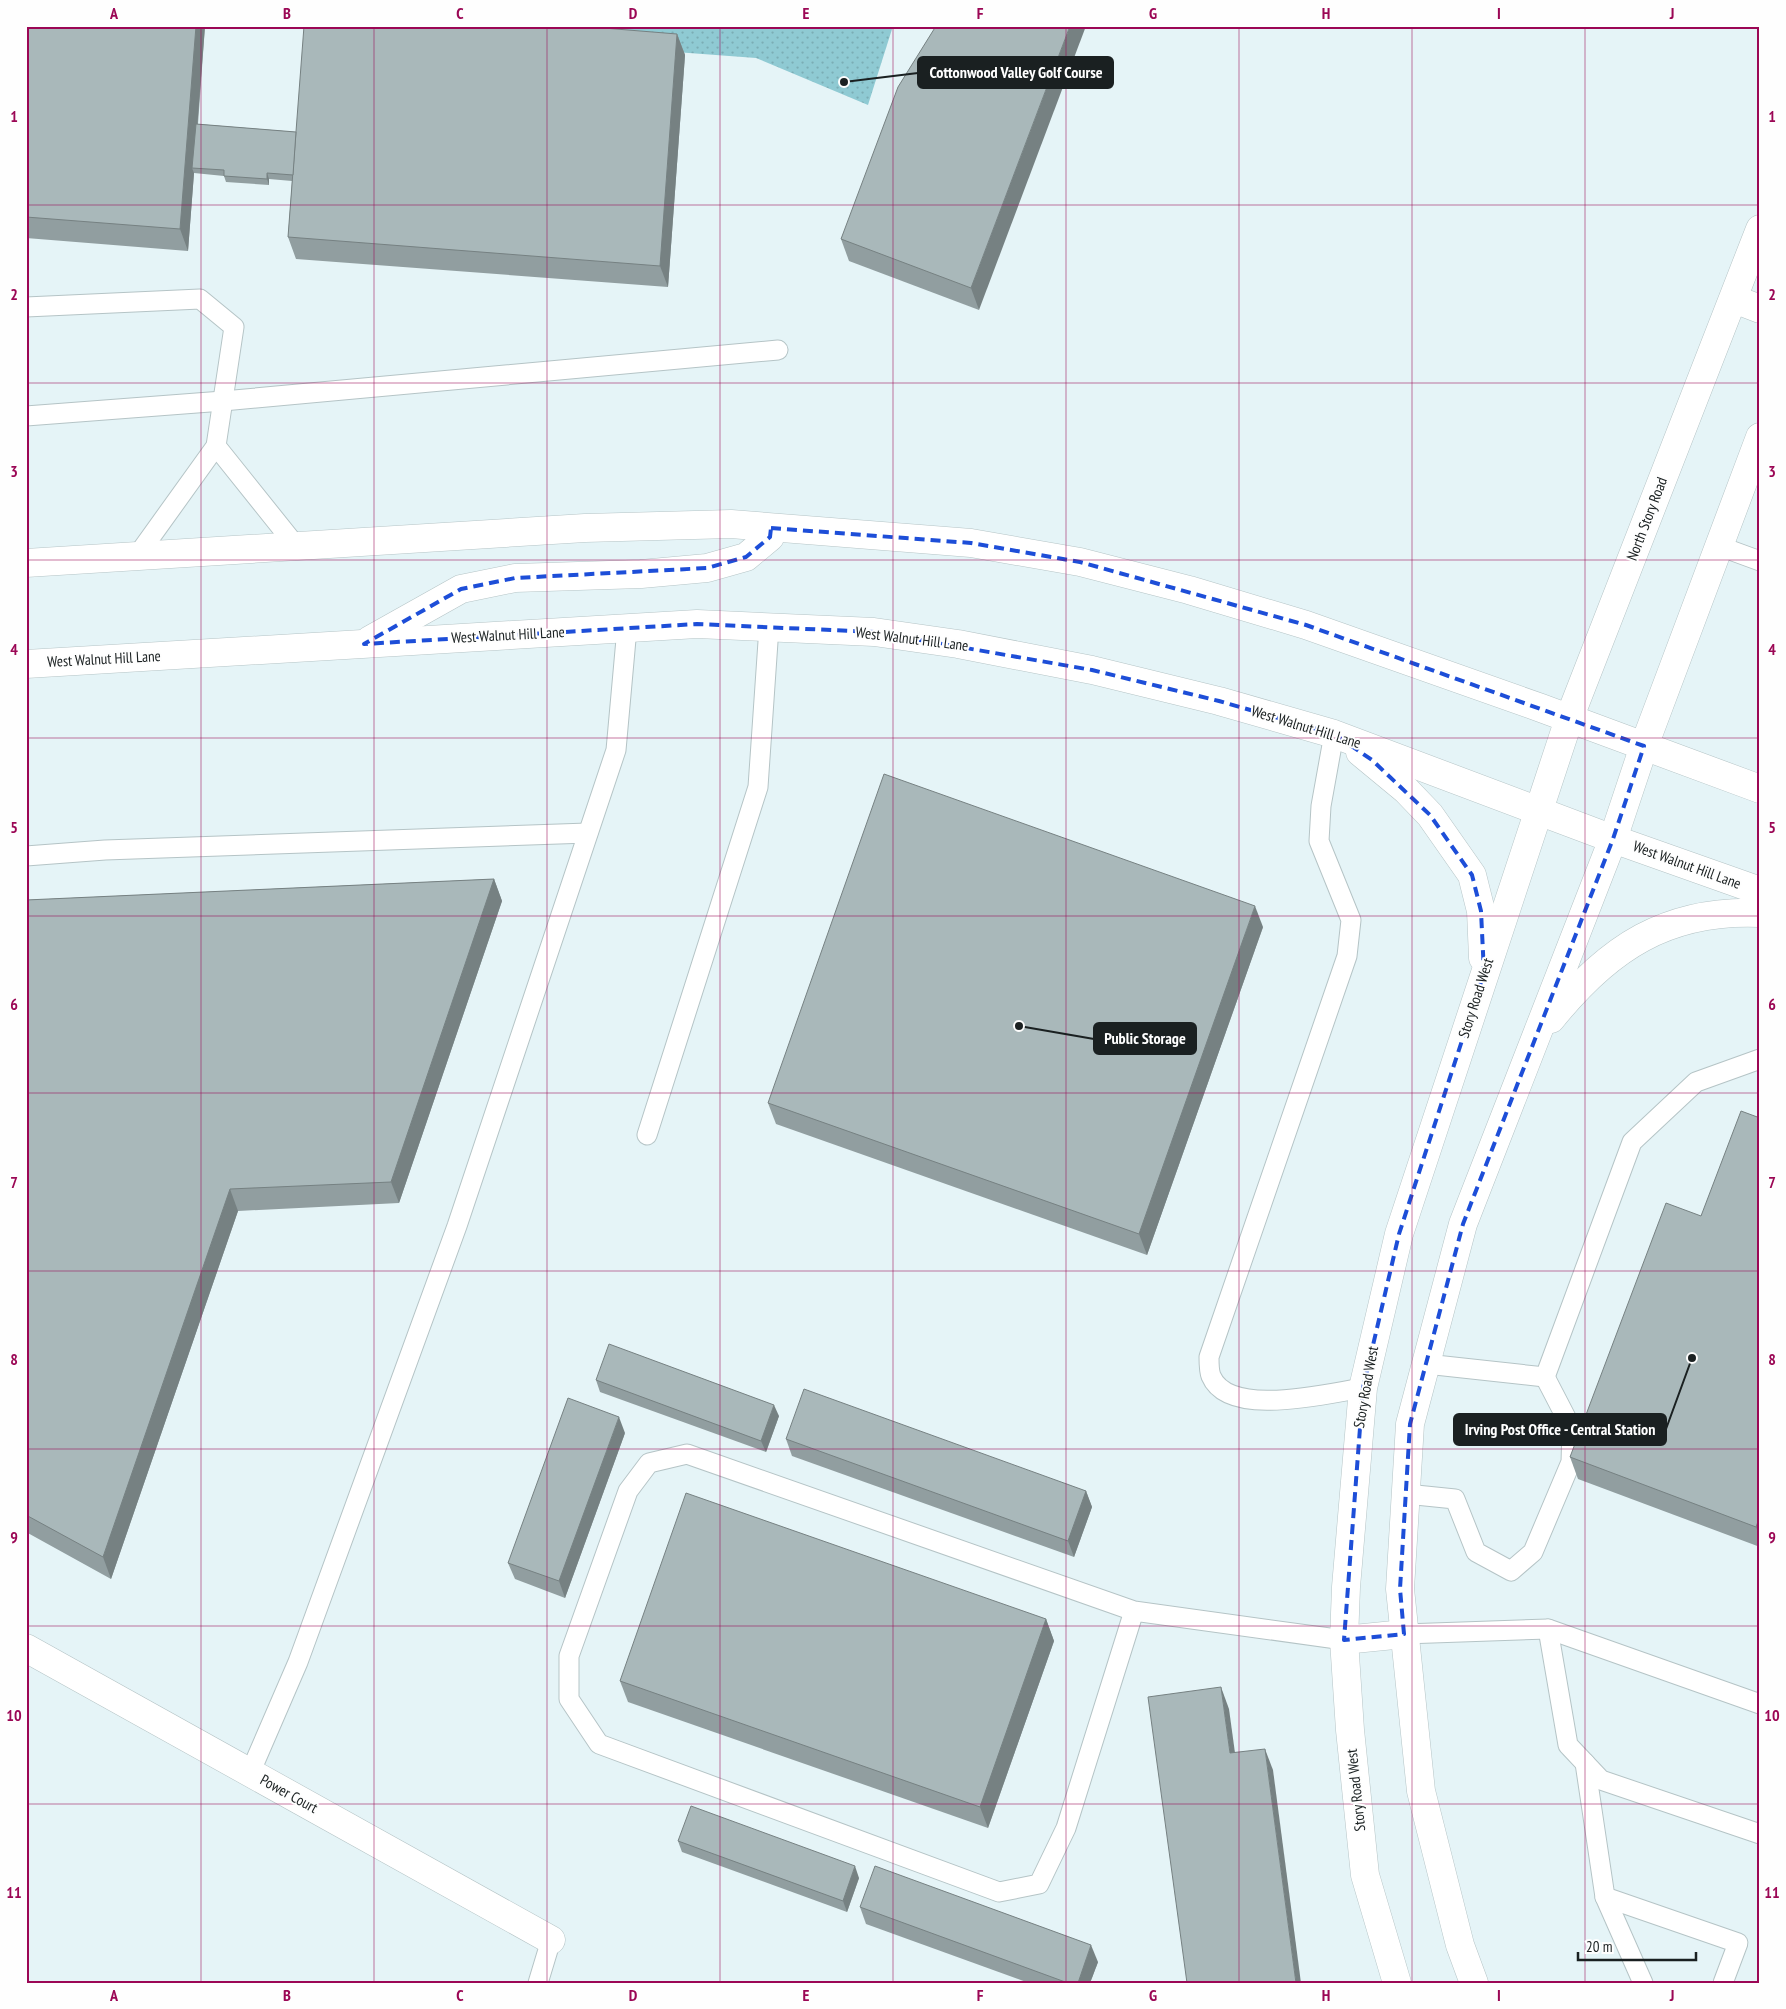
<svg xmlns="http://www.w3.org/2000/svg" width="1786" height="2009" viewBox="0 0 1786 2009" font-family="'PT Sans Narrow',sans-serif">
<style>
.grass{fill:url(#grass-dots)}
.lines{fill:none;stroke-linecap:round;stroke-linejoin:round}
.lane-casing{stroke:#b5c4c6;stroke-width:21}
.street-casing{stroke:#b5c4c6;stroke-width:29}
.secondary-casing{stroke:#b5c4c6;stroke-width:29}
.lane{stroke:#fff;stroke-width:19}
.street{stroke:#fff;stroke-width:28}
.secondary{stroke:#fff;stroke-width:28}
.wall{fill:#919ea0}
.shaded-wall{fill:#768182}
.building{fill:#a9b8ba;stroke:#768182}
.marked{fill:none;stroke:#1d4ed8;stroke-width:4;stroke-dasharray:10 6;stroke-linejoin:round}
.grid{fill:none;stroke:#9b0755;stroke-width:1;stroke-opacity:0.55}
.labels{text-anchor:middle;stroke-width:4;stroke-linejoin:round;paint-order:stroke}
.street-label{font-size:15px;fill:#1a2021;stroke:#fefefe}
.leader{fill:none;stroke:#1a2021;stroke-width:2}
.callout-dot{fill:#1a2021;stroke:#fefefe;stroke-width:2}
.callout{fill:#1a2021;stroke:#1a2021;stroke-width:2}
.callout-label{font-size:16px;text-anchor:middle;font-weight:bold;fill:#fff}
.neatline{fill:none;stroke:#9b0755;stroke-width:2}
.grid-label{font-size:16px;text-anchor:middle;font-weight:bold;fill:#9b0755}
</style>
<defs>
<pattern id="grass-dots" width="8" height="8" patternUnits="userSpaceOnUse" patternTransform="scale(1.25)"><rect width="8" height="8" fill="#8fcad3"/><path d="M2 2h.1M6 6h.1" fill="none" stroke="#7badb5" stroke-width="1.8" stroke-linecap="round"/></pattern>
</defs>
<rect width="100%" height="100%" fill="#e5f4f7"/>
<polygon class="grass" points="327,26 893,26 868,105 756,58"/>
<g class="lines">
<g class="lane-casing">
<g id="lane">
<polyline points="26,307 200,299 234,327 216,446 137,556"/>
<polyline points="26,416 223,401 778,350"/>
<polyline points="216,446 296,546"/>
<polyline points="1719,546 1760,561"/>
<path d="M1334,734L1321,806L1319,841L1351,920L1347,956L1209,1357C1209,1363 1209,1371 1211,1376C1229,1419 1328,1393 1363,1388"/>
<polyline points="26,856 105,850 588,833"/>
<polyline points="647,1135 758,787 769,627"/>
<polyline points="1426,1364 1545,1377 1632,1142 1696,1082 1760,1059"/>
<polyline points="1406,1494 1455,1499 1476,1552 1511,1571 1533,1552 1571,1462 1572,1429 1545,1377"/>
<polyline points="1134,1611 1066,1828 1039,1884 999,1892 599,1744 569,1699 569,1656 628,1491 649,1463 687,1454 1134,1611 1344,1640"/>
<polyline points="1548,1629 1568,1745 1601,1780 1760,1834"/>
<polyline points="1404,1634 1548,1629 1760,1704"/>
<polyline points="1585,1763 1605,1897 1643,1983"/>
<polyline points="250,1773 298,1662 457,1226 616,750 627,628"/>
<polyline points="1605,1897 1738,1943 1723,1983"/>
<polyline points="538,1983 551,1940"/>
</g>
</g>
<g class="street-casing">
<polyline id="street" points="26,1648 551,1940"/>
</g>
<g class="secondary-casing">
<g id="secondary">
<polyline points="1734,299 1760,309"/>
<polyline points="26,563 585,528 731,524 971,543 1080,562 1189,590 1306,625 1541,708 1760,789"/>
<polyline points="370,640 461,589 515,578 641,574 707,568 746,557 770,537 771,528"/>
<polyline points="26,664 697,624 874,632 958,644 1092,670 1219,701 1334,734 1613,839 1760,891"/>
<polyline points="1360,752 1406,790 1430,815 1472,875 1481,911 1483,958"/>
<path d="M1551,1019C1608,948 1667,909 1760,913"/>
<polyline points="1344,1640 1404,1634"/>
<polyline points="1397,1983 1365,1875 1350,1730 1344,1640 1346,1587 1363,1388 1399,1234 1569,719 1760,229"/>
<polyline points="1474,1983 1460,1945 1421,1791 1400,1589 1410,1424 1463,1224 1613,839 1644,746 1760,437"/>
</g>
</g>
<use href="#lane" class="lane"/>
<use href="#street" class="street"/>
<use href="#secondary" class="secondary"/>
</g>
<g class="wall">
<polygon points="26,26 205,26 198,124 296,132 677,34 685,55 668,287 296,259 288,237 292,181 269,179 269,185 226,182 224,176 194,173 188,251 26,238"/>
<polygon points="936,26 979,310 849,261 841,239"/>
<polygon points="494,879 502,901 399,1203 238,1211 111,1579 26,1532 26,900"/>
<polygon points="1263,927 1147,1255 776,1124 768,1103"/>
<polygon points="1760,1118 1760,1547 1578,1479 1570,1457 1701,1216"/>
<polygon points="596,1380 779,1416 766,1452 600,1392"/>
<polygon points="625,1433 565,1598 515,1579 508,1563"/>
<polygon points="786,1439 1086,1491 1092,1507 1074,1557 792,1456"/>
<polygon points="1046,1619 1054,1641 988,1828 628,1702 620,1681"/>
<polygon points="678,1841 859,1878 847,1912 682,1852"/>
<polygon points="860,1907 1098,1962 1090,1983 1029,1983 866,1924"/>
</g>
<g class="shaded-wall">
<polygon points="196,26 205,26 194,168 192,168 194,173 188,251 180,229"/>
<polygon points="1070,26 1086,26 979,310 971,288"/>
<polygon points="677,34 685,55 668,287 660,266"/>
<polygon points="267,173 269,179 269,185 267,179"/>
<polygon points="494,879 502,901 399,1203 391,1182"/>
<polygon points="1255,906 1263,927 1147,1255 1139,1234"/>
<polygon points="230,1189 238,1211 111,1579 103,1557"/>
<polygon points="774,1405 779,1416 766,1452 761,1441"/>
<polygon points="619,1417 625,1433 565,1598 559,1581"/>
<polygon points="1086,1491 1092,1507 1074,1557 1068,1541"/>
<polygon points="1760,1516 1760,1538 1756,1527"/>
<polygon points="1046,1619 1054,1641 988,1828 980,1807"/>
<polygon points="1221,1687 1229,1709 1238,1775 1230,1753"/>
<polygon points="1265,1749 1273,1770 1301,1983 1296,1983"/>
<polygon points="855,1866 859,1878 847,1912 843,1901"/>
<polygon points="1091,1945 1098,1962 1090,1983 1078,1983"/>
</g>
<g class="building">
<polygon points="26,26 196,26 180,229 26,217"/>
<polygon points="304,26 579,26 677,34 660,266 288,237"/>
<polygon points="936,26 1070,26 971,288 841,239 898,87"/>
<polygon points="196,124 296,132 293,175 267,173 267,179 224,176 224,170 192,168"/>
<polygon points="884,774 1255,906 1139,1234 768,1103"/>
<polygon points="494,879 391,1182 230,1189 103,1557 26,1515 26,900"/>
<polygon points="1741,1111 1760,1118 1760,1516 1756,1527 1570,1457 1666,1203 1701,1216"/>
<polygon points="609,1344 774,1405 761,1441 596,1380"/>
<polygon points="804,1389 1086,1491 1068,1541 786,1439"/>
<polygon points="568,1398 619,1417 559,1581 508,1563"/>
<polygon points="686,1493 1046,1619 980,1807 620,1681"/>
<polygon points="1221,1687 1230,1753 1265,1749 1296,1983 1187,1983 1148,1697"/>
<polygon points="691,1806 855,1866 843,1901 678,1841"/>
<polygon points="875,1866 1091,1945 1078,1983 1068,1983 860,1907"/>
</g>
<path class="marked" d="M771,528L971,543L1080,562L1306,625L1644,746L1613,839L1463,1224L1410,1424L1400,1589L1404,1634L1344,1640L1363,1388L1399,1234L1484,973L1481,911L1472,875L1430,815L1372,760L1334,734L1219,701L1092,670L874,632L697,624L364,644L461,589L515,578L707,568L746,557L770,537Z"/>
<path class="grid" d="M201,26V1983M374,26V1983M547,26V1983M720,26V1983M893,26V1983M1066,26V1983M1239,26V1983M1412,26V1983M1585,26V1983M26,205H1760M26,383H1760M26,560H1760M26,738H1760M26,916H1760M26,1093H1760M26,1271H1760M26,1449H1760M26,1626H1760M26,1804H1760"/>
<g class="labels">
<g class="street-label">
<text transform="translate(1647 519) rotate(-69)" y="5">North Story Road</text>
<text transform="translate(508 635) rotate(-3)" y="5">West Walnut Hill Lane</text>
<text transform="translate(912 639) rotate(7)" y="5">West Walnut Hill Lane</text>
<text transform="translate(104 659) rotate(-3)" y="5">West Walnut Hill Lane</text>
<text transform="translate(1306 727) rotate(17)" y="5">West Walnut Hill Lane</text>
<text transform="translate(1687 865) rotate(20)" y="5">West Walnut Hill Lane</text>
<text transform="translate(1476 998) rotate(-72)" y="5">Story Road West</text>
<text transform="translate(1366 1387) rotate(-80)" y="5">Story Road West</text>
<text transform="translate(1356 1790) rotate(-96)" y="5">Story Road West</text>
<text transform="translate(289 1794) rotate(29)" y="5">Power Court</text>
</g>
</g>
<path class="leader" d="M844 82L918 73M1019 1026L1094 1039M1692 1358L1666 1429"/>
<g class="callout-dot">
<circle cx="844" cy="82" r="5"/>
<circle cx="1019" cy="1026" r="5"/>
<circle cx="1692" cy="1358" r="5"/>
</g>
<g class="callout">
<rect x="918" y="57" width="195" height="31" rx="5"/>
<rect x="1094" y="1023" width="102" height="31" rx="5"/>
<rect x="1454" y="1414" width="212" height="31" rx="5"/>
</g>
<g class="callout-label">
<text x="1016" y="78">Cottonwood Valley Golf Course</text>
<text x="1145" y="1044">Public Storage</text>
<text x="1560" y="1435">Irving Post Office - Central Station</text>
</g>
<rect width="1786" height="2009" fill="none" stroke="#fefefe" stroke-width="55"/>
<path d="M1578 1952v8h118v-8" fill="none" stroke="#1a2021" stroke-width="2.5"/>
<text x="1586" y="1952" font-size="15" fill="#1a2021" stroke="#fefefe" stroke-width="4" paint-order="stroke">20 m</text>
<rect x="28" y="28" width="1730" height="1954" class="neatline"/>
<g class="grid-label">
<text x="114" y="19">A</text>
<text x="287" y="19">B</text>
<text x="460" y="19">C</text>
<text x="633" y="19">D</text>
<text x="806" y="19">E</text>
<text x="980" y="19">F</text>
<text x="1153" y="19">G</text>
<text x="1326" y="19">H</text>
<text x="1499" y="19">I</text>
<text x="1672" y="19">J</text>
<text x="14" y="122">1</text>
<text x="1772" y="122">1</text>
<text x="14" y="300">2</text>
<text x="1772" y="300">2</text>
<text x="14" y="477">3</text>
<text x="1772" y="477">3</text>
<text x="14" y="655">4</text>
<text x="1772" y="655">4</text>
<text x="14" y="833">5</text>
<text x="1772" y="833">5</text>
<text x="14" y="1010">6</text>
<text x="1772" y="1010">6</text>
<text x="14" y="1188">7</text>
<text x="1772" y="1188">7</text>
<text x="14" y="1365">8</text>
<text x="1772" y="1365">8</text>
<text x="14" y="1543">9</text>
<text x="1772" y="1543">9</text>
<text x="14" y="1721">10</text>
<text x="1772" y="1721">10</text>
<text x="14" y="1898">11</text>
<text x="1772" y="1898">11</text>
<text x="114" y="2001">A</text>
<text x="287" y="2001">B</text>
<text x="460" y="2001">C</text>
<text x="633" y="2001">D</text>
<text x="806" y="2001">E</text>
<text x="980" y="2001">F</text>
<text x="1153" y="2001">G</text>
<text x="1326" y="2001">H</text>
<text x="1499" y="2001">I</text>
<text x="1672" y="2001">J</text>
</g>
</svg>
